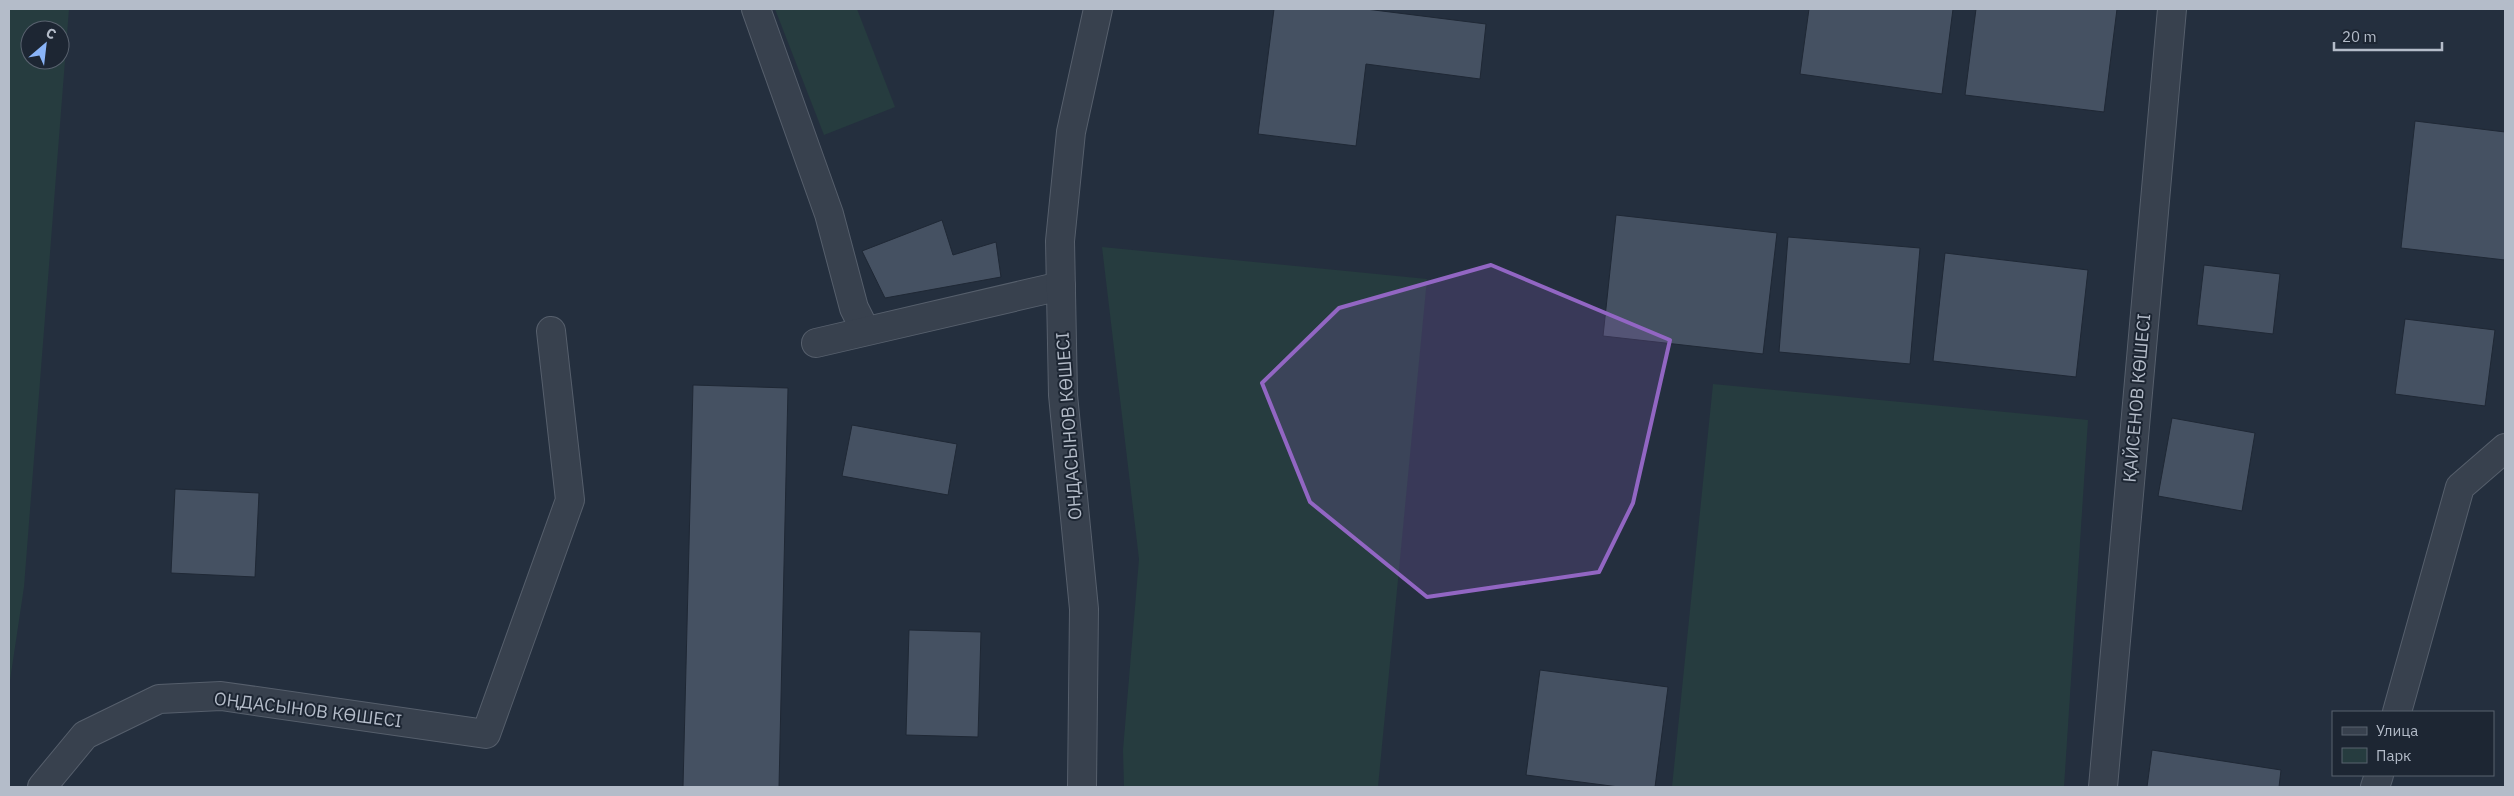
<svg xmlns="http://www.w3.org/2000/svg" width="2514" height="796" viewBox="0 0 2514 796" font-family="'IBM Plex Sans',sans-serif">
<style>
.green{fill:#263c3f;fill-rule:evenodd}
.building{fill:#455162;stroke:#1f2835}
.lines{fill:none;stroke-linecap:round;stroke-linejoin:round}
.minor-casing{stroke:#565f6c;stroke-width:30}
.minor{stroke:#38414e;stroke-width:28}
.marked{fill:#9266c3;fill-opacity:0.2;stroke:#9266c3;stroke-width:4;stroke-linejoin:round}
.labels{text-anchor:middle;stroke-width:4;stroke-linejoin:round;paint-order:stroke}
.street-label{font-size:18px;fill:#b4bcc9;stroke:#1d2633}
</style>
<rect width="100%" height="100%" fill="#242f3e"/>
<g class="green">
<path d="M9,9H69L24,587L9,687ZM30,30H60V60H30Z"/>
<polygon points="775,9 857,9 895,107 824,135"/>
<polygon points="1102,247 1427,279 1378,787 1124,787 1123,750 1139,559"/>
<polygon points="1713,384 2088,420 2064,787 1672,787"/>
</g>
<g class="building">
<polygon points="1274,9 1366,9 1486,24 1480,79 1366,64 1356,146 1258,134"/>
<polygon points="1809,9 1953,9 1942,94 1800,74"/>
<polygon points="1976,9 2117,9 2104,112 1965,95"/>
<polygon points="2415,121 2505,132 2505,260 2401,248"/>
<polygon points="1616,215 1777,233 1763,354 1603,336"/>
<polygon points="942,220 953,255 996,242 1001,277 885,298 862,251"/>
<polygon points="1788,237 1920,248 1910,364 1779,352"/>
<polygon points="1945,253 2088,270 2076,377 1933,361"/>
<polygon points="2204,265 2280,274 2273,334 2197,325"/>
<polygon points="2405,319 2495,330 2485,406 2395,394"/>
<polygon points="693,385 788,388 779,787 683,787"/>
<polygon points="2172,418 2255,433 2242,511 2158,496"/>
<polygon points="852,425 957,444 948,495 842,476"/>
<polygon points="175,489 259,493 255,577 171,573"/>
<polygon points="909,630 981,632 978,737 906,735"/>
<polygon points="1540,670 1668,687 1655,787 1619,787 1526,775"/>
<polygon points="2152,750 2281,770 2279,787 2147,787"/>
</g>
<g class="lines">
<g class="minor-casing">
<g id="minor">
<polyline points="756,9 829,214 854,308 865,330"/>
<polyline points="816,343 1061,286"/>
<polyline points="2397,712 2460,487 2505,448"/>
<polyline points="42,787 85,735 159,699 221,696 486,734 570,500 551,331"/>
<polyline points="1082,787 1084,609 1063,395 1060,241 1071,132 1098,9"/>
<polyline points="2103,787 2172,9"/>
<polyline points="2375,787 2379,775"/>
</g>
</g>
<use href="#minor" class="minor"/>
</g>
<path class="marked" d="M1491,265L1670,340L1633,503L1599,572L1427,597L1310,502L1262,383L1339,308Z"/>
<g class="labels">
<g class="street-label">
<text transform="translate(2137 398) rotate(-85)" y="6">ҚАЙСЕНОВ КӨШЕСІ</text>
<text transform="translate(1069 426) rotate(-94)" y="6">ОНДАСЫНОВ КӨШЕСІ</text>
<text transform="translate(308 710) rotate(7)" y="6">ОҢДАСЫНОВ КӨШЕСІ</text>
</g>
</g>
<rect width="2514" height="796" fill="none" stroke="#b4bcc9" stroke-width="20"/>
<rect x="2332" y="711" width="162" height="65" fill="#1d2633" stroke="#59626f"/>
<rect x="2342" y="727" width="25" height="8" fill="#38414e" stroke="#59626f"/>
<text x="2376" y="736" font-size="15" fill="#b4bcc9">Улица</text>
<rect x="2342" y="748" width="25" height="15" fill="#263c3f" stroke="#59626f"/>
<text x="2376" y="761" font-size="15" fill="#b4bcc9">Парк</text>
<g transform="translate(45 45) rotate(28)"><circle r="24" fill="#1d2633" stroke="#59626f"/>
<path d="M0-4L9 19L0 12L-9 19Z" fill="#8ab4f8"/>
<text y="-8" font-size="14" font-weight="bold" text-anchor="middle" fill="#b4bcc9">С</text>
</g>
<path d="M2334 42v8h108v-8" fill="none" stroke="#b4bcc9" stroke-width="2.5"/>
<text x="2342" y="42" font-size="15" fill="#b4bcc9" stroke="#1d2633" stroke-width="4" paint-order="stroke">20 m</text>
</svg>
